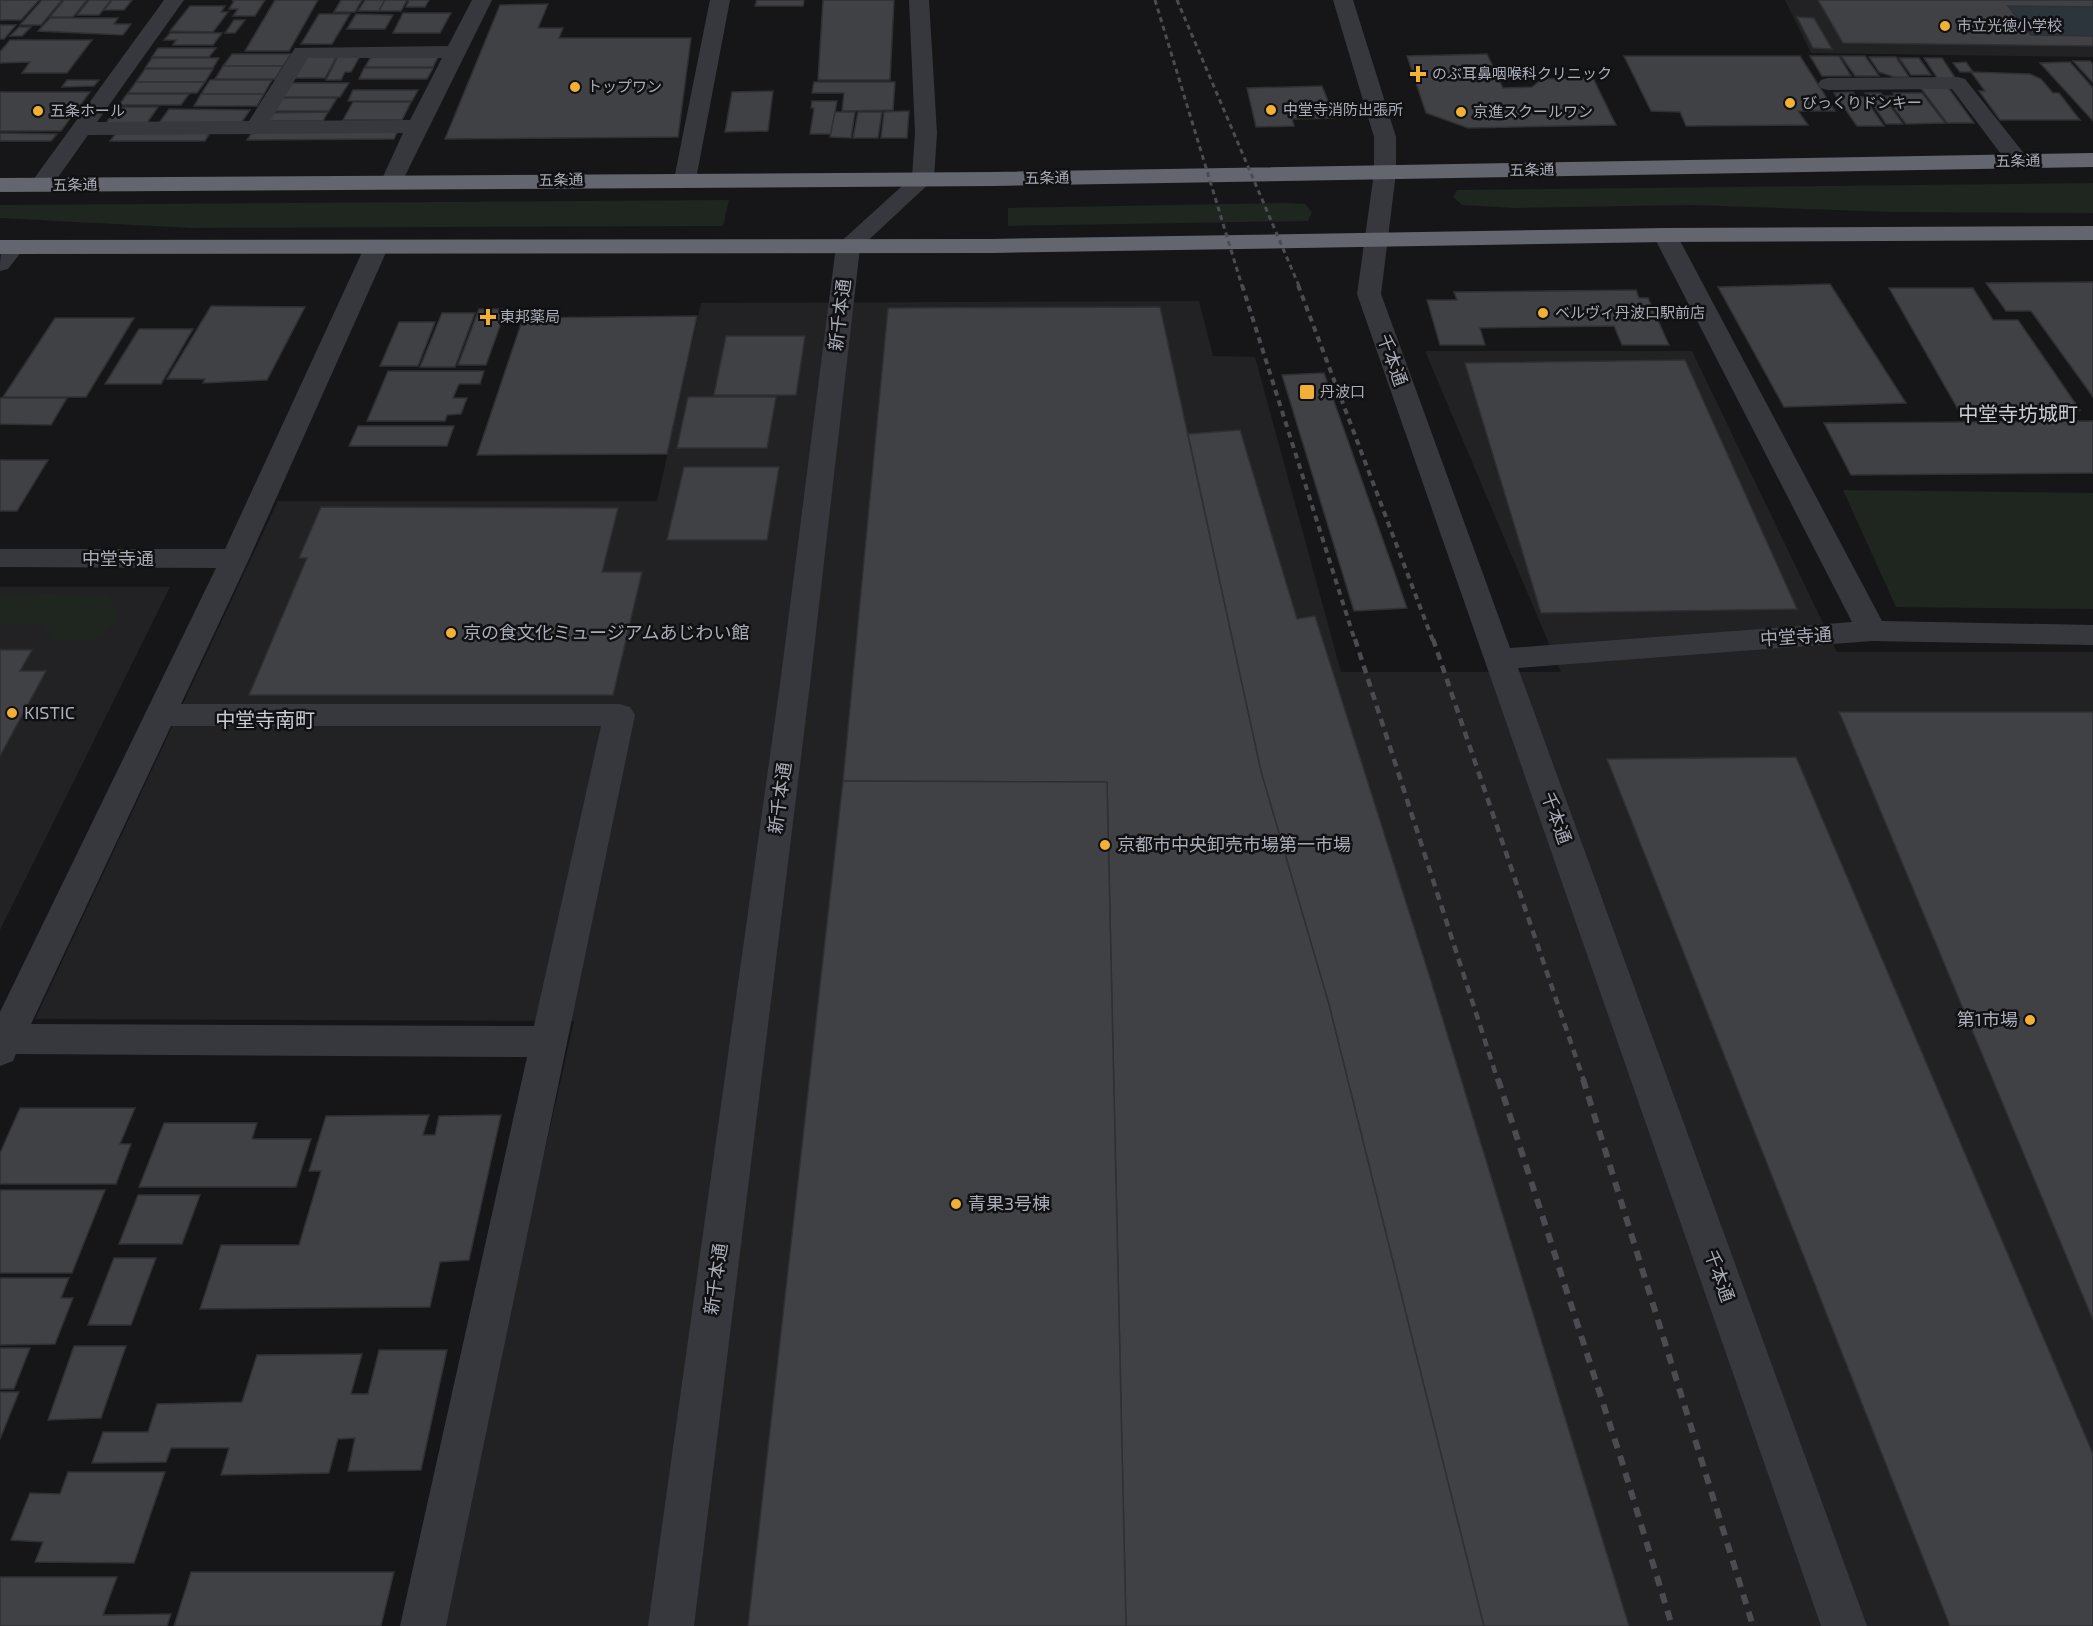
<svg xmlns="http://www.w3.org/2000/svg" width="2093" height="1626" viewBox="0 0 2093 1626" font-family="'Exo 2','Noto Sans JP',sans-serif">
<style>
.built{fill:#222225}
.green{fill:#1e261f}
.water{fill:#2c353c}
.building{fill:#404145;stroke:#303034;stroke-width:1.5}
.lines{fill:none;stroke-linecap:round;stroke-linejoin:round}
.minor{fill:#37383d;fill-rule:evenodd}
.highway{fill:#63666e;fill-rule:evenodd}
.rail-far3{stroke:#4a4c52;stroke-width:3;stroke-dasharray:5 4;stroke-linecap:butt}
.rail-far2{stroke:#4a4c52;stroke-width:4;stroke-dasharray:6 5;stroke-linecap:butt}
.rail-far1{stroke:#4a4c52;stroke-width:4.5;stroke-dasharray:8 6;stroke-linecap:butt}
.rail{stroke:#4a4c52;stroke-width:6;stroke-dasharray:10 8;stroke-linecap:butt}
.poi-dot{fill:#f2b134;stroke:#111113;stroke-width:2}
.labels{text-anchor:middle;stroke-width:5;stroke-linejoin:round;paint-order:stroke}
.far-poi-label{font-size:15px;fill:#a8adb8;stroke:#111113;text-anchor:start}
.far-street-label{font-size:15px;fill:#a8adb8;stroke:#111113}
.street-label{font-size:18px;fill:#a8adb8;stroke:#111113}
.poi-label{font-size:18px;fill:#a8adb8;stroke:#111113;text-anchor:start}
.neighbourhood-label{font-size:20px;fill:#c9ccd4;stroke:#111113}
</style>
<rect width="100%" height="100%" fill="#161618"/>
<g class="built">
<polygon points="1785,0 2093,0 2093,57 1811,53"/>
<polygon points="1199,301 1213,356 1255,357 1341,672 1561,672 1425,351 1692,351 1837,652 2093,652 2093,1626 438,1626 574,1021 35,1019 278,501 657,501 701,303"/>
<polygon points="0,587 170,587 0,930"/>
</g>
<g class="green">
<polygon points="2093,183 2093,213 1891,212 1693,205 1514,208 1462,205 1453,197 1457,190"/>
<polygon points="729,200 723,226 191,228 0,218 0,205"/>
<polygon points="1287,203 1305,204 1312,212 1308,221 1008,226 1008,208"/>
<polygon points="1843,490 2093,493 2093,609 1896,607"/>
<polygon points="7,593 109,595 118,622 92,640 54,641 42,623 0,623 0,595"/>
</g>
<polygon class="water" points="2008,6 2093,7 2093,36 2031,35"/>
<g class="building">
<polygon points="0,0 39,0 21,20 0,20"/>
<polygon points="42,0 62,0 41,25 20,25"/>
<polygon points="64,0 87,0 73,17 50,17"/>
<polygon points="89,0 111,0 99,15 77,15"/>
<polygon points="112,0 132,0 124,10 104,10"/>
<polygon points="232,0 265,0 255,16 233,16 238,9 229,9 234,1"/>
<polygon points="275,0 318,0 289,51 245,51"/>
<polygon points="341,0 362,0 355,12 334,12"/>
<polygon points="365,0 385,0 379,11 358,11"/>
<polygon points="385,0 407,0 401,11 379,11"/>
<polygon points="409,0 429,0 425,7 406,7"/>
<polygon points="757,0 804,0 803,6 755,6"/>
<polygon points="823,0 894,0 890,80 818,80"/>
<polygon points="1818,0 2093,0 2093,7 2008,6 2031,35 2093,36 2093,46 1843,43"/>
<polygon points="548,4 538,28 563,28 559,38 691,38 678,137 445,139 500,5"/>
<polygon points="190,6 225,6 221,12 228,12 213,32 170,31"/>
<polygon points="403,13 451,13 440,33 393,33"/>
<polygon points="319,14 350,14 332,44 301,44"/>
<polygon points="356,14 393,15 385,29 347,29"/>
<polygon points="1797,17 1814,18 1832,49 1813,48"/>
<polygon points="50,18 118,18 114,24 131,24 123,35 38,31"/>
<polygon points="234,20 245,20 235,33 225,33"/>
<polygon points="0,25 16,25 4,39 0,39"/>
<polygon points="19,27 31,27 22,36 10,36"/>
<polygon points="170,33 222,33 213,45 173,45 176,40 164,40"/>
<polygon points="10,40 92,40 67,73 22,73 30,62 0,63 0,52"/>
<polygon points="158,48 216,48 209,57 152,57"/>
<polygon points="232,54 291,54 283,66 223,66"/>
<polygon points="1487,54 1503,88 1532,87 1542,79 1593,78 1616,125 1468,128 1426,113 1407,56"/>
<polygon points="372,55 439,55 433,67 365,67"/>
<polygon points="307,56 337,56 325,78 294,78"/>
<polygon points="338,56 360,56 351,72 345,72 341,80 326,80"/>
<polygon points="1624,56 1800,56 1835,111 1798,111 1808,125 1686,126 1680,112 1651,111"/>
<polygon points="1810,56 1839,56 1851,76 1822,76"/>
<polygon points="1841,56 1865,56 1879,76 1855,76"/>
<polygon points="1869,57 1896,57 1909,77 1894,77 1879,72"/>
<polygon points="152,58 219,58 213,68 145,68"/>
<polygon points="1899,58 1919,58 1931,75 1911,75"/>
<polygon points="1924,58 1942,58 1956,79 1938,79"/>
<polygon points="2073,61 2090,61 2093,64 2093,83"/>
<polygon points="1966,62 1973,72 1960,72 1953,63"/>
<polygon points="2070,62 2093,88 2093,121 2040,63"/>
<polygon points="223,66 283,66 275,79 215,79"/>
<polygon points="364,68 433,68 427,79 359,79"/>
<polygon points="145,69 213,69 205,82 136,82"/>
<polygon points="1971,72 2030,74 2041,79 2053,93 2059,93 2080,120 2000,120 1979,91 1985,91"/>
<polygon points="67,80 99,80 94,86 62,87"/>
<polygon points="210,80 272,80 264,94 201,94"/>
<polygon points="136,82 205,82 197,93 128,93"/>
<polygon points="814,82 895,82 893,110 842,111 844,93 812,93"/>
<polygon points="289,83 349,83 340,97 280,97"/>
<polygon points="1322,86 1335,118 1292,119 1294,126 1256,127 1247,88"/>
<polygon points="1947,86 1974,123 1947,123 1920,87"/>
<polygon points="353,90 418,90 412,101 348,101"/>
<polygon points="773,91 768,131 725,132 732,92"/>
<polygon points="0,92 90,92 61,131 0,131"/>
<polygon points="1853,92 1856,97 1864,97 1884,126 1857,126 1834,93"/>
<polygon points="1865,93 1881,93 1903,124 1886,124"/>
<polygon points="1893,93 1922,93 1945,123 1906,124 1885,96 1895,96"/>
<polygon points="127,94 189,94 181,105 119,105"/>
<polygon points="201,94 264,94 257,106 194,106"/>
<polygon points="278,98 337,98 329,111 270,111"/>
<polygon points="812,101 837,101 831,134 810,134 814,108 811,108"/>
<polygon points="353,102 411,102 402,120 343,120"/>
<polygon points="117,107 158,107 147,123 106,123"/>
<polygon points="169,109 250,110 241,123 159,123"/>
<polygon points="909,111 907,138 881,138 884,112"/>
<polygon points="328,112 323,121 265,121 270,113"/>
<polygon points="835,112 855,112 851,138 830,137"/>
<polygon points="858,112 882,112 878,138 853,138"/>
<polygon points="398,130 394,139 247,140 253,131"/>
<polygon points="211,131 205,141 110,141 117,132"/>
<polygon points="0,133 57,134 51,141 0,141"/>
<polygon points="2093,282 2093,397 2031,311 2006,311 1986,283"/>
<polygon points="1830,284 1906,403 1784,407 1718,287"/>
<polygon points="1889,288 1973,288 1993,320 2018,320 2080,410 1959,411"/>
<polygon points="1636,290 1639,298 1648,298 1669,345 1622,345 1614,326 1480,328 1485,345 1440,345 1427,300 1457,300 1454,292"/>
<polygon points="211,306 305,307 267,380 203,383 205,379 167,379"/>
<polygon points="1160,307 1261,771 1329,1004 1484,1626 1126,1626 1107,782 843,781 888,308"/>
<polygon points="479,309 506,309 486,365 458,365"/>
<polygon points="442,313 475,313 455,367 420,367"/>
<polygon points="697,316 667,454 477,455 523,318"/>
<polygon points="55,318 134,318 86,397 3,397"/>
<polygon points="399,322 435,322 418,366 380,366"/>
<polygon points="139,329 193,329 161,384 105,384"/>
<polygon points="726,336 805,336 796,395 714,395"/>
<polygon points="1685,360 1797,609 1541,613 1465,363"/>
<polygon points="388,371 484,371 480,384 459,384 453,398 467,398 461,414 447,415 445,421 367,421"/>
<polygon points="1324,373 1407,608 1354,611 1282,375"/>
<polygon points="688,397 776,397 767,448 677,448"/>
<polygon points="0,398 67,398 51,425 0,424"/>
<polygon points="2093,421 2093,473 1851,475 1824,423"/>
<polygon points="358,426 454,426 447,446 349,446"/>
<polygon points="1240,430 1297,619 1315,616 1431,981 1629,1626 1484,1626 1329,1004 1261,771 1188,434"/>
<polygon points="0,460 48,460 17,511 0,511"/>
<polygon points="684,467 779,467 767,540 667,540"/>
<polygon points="321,507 618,508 602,572 642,572 613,695 249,695 307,558 299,558"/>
<polygon points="0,650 32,650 20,671 46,671 0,756"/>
<polygon points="1839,712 2093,712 2093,1320 1843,721"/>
<polygon points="1796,757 2093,1454 2093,1626 1950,1626 1607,759"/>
<polygon points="843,781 1107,782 1126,1626 748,1626"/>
<polygon points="20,1108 135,1108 120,1144 131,1144 116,1184 0,1184 0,1153"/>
<polygon points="429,1115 423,1135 435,1135 439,1116 501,1115 469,1260 440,1262 430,1307 200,1309 221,1245 299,1245 321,1171 309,1171 326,1116"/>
<polygon points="164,1123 257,1123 252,1139 311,1139 296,1187 139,1187"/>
<polygon points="0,1190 105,1190 72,1273 0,1273"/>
<polygon points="138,1195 200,1195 182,1244 119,1244"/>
<polygon points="114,1258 156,1258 131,1325 88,1325"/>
<polygon points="0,1278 69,1278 61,1298 73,1298 55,1344 0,1345"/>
<polygon points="74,1346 126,1346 101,1418 48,1420"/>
<polygon points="0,1348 30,1348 14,1389 0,1389"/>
<polygon points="379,1350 447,1350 421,1470 348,1471 355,1438 338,1439 329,1473 221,1475 229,1448 171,1448 166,1462 92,1463 103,1432 148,1432 157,1404 242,1402 257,1355 362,1354 351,1394 368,1394"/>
<polygon points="0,1392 19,1392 0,1439"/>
<polygon points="68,1472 165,1472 134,1563 35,1562 43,1542 11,1540 30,1493 60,1494"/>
<polygon points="191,1572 394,1572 381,1626 174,1626"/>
<polygon points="0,1577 117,1577 103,1615 171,1614 167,1626 0,1626"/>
</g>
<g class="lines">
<g class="minor">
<path d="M164,0H184L97,122L249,121L295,48L448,46L472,0H492L400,186H384L381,181L403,133L88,135L49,190H33L30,185L33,180ZM308,58H442L410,120L270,121Z"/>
<polygon points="710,0 730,0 696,179 693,184 677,184 674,179"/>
<polygon points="909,0 929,0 937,133 934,179 860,248 810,684 694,1626 648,1626 780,684 836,246 912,177 915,133"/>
<polygon points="1333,0 1353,0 1396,137 1396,173 1381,294 1510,648 1852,622 1653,235 1657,230 1673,230 1677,235 1882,621 2093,625 2093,645 1872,641 1518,668 1867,1626 1821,1626 1357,294 1374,173 1374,137"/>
<polygon points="1958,77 1965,79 2026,156 2029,161 2026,166 2010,166 1952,89 1828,90 1821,88 1818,84 1821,80 1828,78"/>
<path d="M13,240L21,242L25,247L8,269L0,271C0,257 0,244 13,240Z"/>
<path d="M376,241L384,243L388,248L249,559L181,704H619L630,707L635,715L446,1626H400L527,1057L16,1054L13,1061L0,1066V1012L216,568L0,567V549H225L364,248L368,243ZM171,726H601L534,1026L31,1024Z"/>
</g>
<g class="highway">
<polygon points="2093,153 2093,167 994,186 0,192 0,178 994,172"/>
<polygon points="2093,226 2093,240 1665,242 992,253 0,254 0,240 992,239 1665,228"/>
</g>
<g class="rail-far3">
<polyline points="1155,0 1242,286"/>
<polyline points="1177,0 1299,286"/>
</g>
<g class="rail-far2">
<polyline points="1242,285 1355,641"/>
<polyline points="1298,285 1433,641"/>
</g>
<g class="rail-far1">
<polyline points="1355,639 1498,1081"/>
<polyline points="1433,639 1584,1081"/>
</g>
<g class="rail">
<polyline points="1498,1079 1622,1462 1672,1626"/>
<polyline points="1583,1079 1753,1626"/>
</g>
</g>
<g class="poi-dot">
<circle cx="1945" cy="26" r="6"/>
<path d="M1415 65h6v6h6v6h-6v6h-6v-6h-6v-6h6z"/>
<circle cx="575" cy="87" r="6"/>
<circle cx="1790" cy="103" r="6"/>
<circle cx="1271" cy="110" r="6"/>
<circle cx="38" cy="111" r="6"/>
<circle cx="1461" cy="112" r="6"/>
<circle cx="1543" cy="313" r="6"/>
<path d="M485 308h6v6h6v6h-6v6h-6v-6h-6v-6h6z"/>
<rect x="1299" y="384" width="16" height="16" rx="3"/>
<circle cx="451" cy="633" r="6"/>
<circle cx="12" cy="713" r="6"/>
<circle cx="1105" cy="845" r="6"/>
<circle cx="2030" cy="1020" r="6"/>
<circle cx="956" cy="1204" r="6"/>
</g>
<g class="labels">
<g class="far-poi-label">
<text x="1957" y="31">市立光徳小学校</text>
<text x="1432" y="79">のぶ耳鼻咽喉科クリニック</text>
<text x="587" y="92">トップワン</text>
<text x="1802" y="108">びっくりドンキー</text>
<text x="1283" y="115">中堂寺消防出張所</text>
<text x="50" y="116">五条ホール</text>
<text x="1473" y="117">京進スクールワン</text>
<text x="1555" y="318">ベルヴィ丹波口駅前店</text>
<text x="500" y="322">東邦薬局</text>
<text x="1320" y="397">丹波口</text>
</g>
<g class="far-street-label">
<text transform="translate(2018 161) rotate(-1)" y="5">五条通</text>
<text transform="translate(1532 170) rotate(-1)" y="5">五条通</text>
<text transform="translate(1047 178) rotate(-1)" y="5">五条通</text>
<text transform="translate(561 180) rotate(-1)" y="5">五条通</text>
<text transform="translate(75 185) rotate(-1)" y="5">五条通</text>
</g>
<g class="street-label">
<text transform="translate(840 315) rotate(-83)" y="6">新千本通</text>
<text transform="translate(1392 360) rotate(70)" y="6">千本通</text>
<text x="118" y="565">中堂寺通</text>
<text transform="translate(1796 637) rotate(-4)" y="6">中堂寺通</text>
<text transform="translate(780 798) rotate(-82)" y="6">新千本通</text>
<text transform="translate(1556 818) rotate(70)" y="6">千本通</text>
<text transform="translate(1719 1276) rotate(70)" y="6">千本通</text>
<text transform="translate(716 1279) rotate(-82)" y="6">新千本通</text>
</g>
<g class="poi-label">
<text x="463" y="639">京の食文化ミュージアムあじわい館</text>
<text x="24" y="719">KISTIC</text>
<text x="1117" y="851">京都市中央卸売市場第一市場</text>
<text x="2018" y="1026" text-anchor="end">第1市場</text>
<text x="968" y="1210">青果3号棟</text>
</g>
<g class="neighbourhood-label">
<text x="2018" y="421">中堂寺坊城町</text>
<text x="265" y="727">中堂寺南町</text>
</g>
</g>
</svg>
